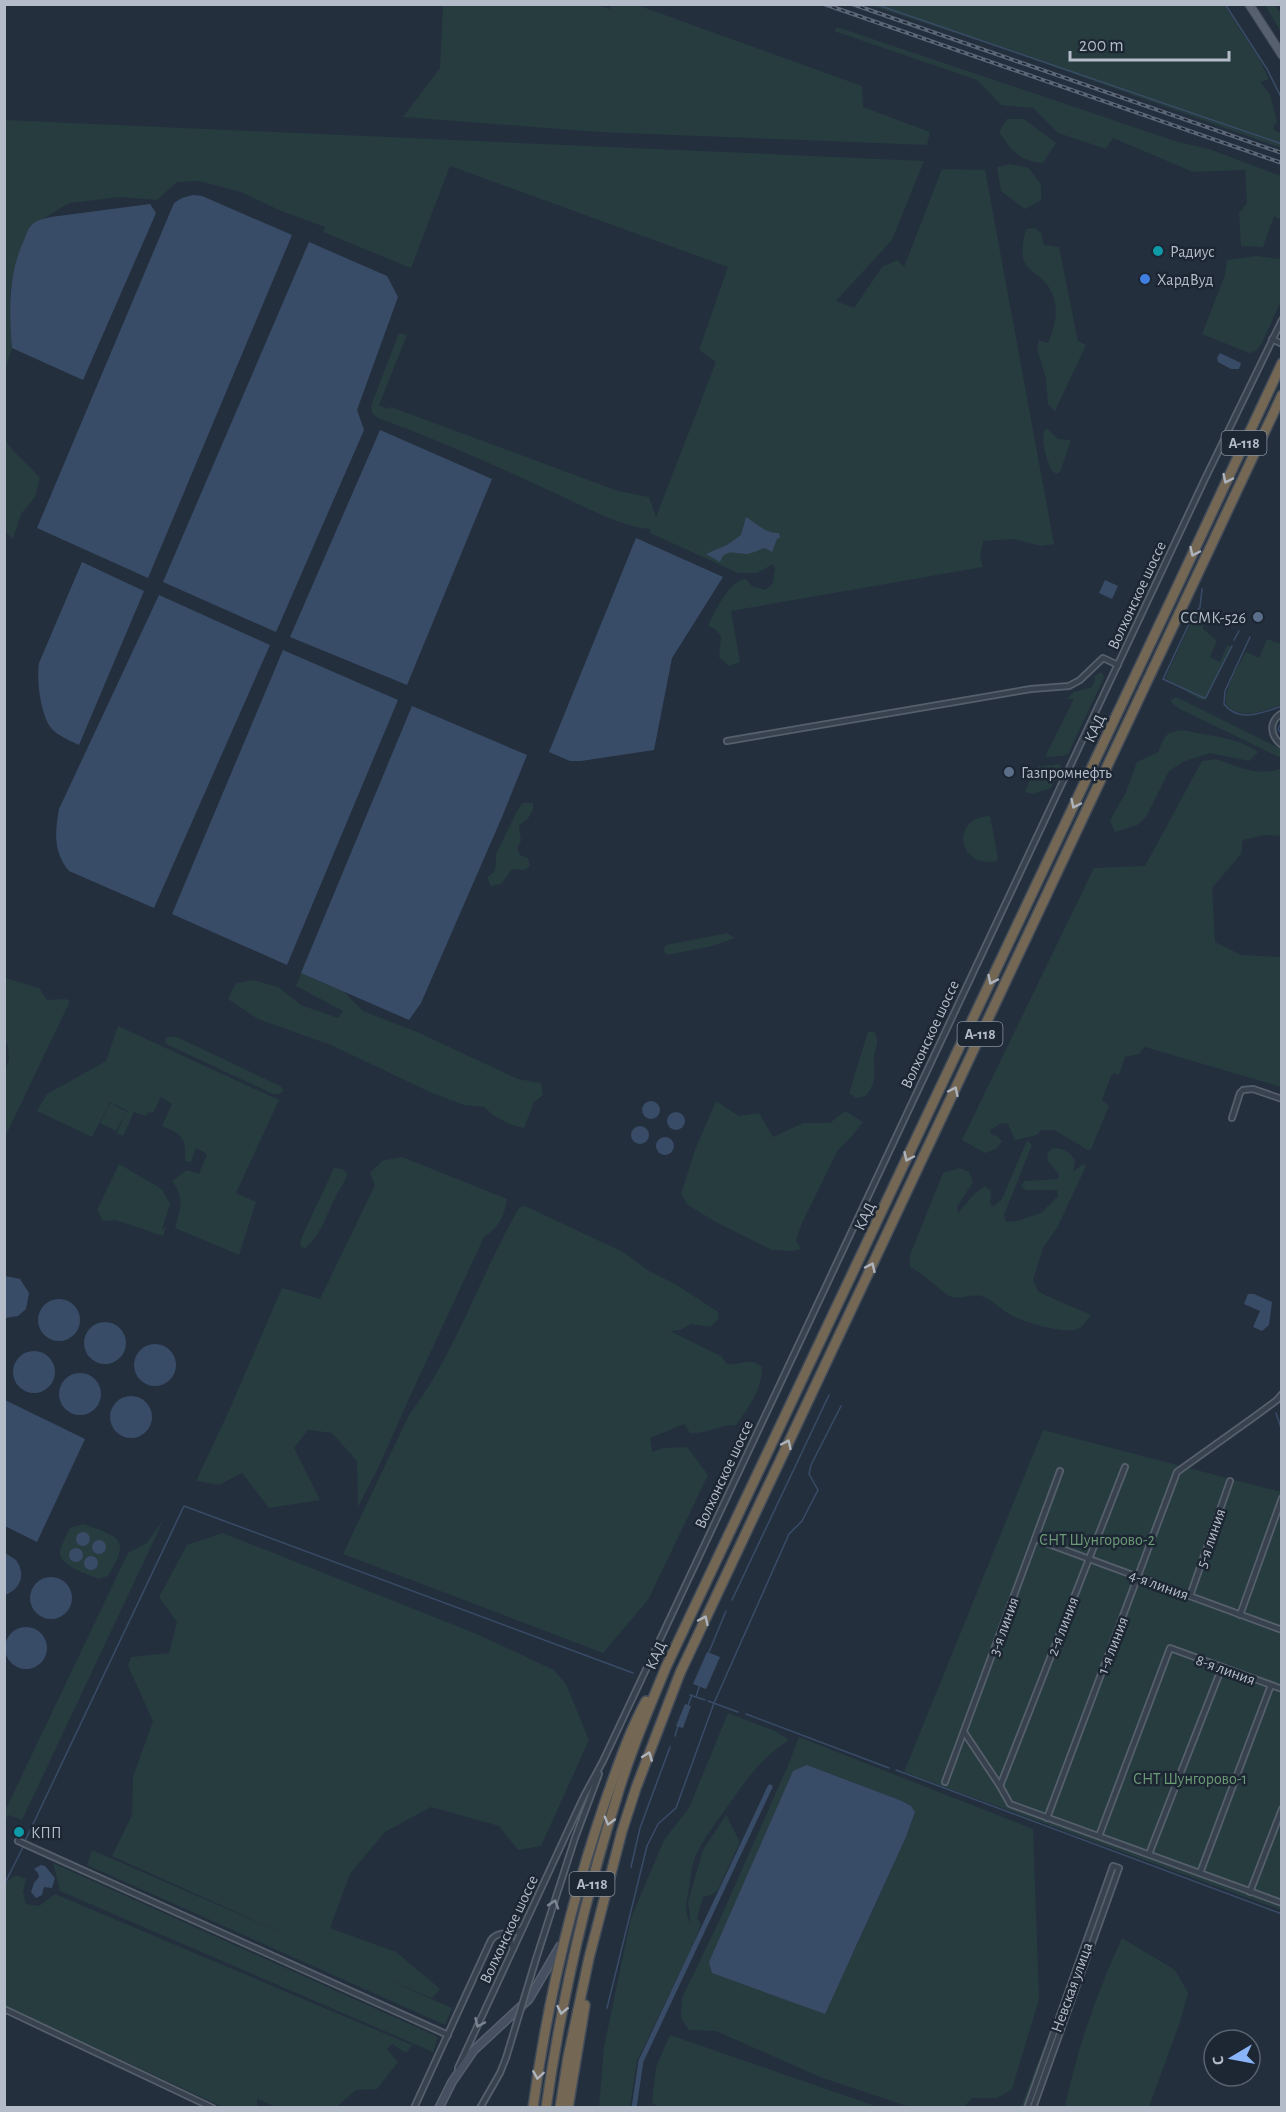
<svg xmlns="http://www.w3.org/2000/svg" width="1286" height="2112" viewBox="0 0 1286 2112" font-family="'Alegreya Sans',sans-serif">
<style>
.green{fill:#263c3f;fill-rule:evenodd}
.water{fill:#394c67}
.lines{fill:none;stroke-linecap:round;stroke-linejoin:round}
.stream{stroke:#394c67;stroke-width:1.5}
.canal{stroke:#394c67;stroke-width:5}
.street-casing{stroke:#565f6c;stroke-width:8}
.secondary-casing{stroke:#565f6c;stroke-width:10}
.primary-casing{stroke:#414a57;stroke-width:10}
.highway-casing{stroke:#434c59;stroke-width:12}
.street{stroke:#38414e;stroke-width:4.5}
.secondary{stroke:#465061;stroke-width:7}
.primary{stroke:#56606e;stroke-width:8}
.highway{stroke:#746855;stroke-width:9}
.rail-casing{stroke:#5a6575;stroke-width:4}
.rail{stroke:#1d2633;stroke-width:1.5;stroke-dasharray:4.5;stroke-linecap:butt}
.street-bridge-casing{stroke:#565f6c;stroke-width:8;stroke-linecap:butt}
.street-bridge{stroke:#38414e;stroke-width:4.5}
.oneway{stroke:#aeb4bd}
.oneway2{stroke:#7c8592}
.culture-dot{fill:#0f9aa8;stroke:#1d2633;stroke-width:2}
.shop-dot{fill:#3f7fe0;stroke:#1d2633;stroke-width:2}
.service-dot{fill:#5c6f8a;stroke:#1d2633;stroke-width:2}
.labels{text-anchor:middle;stroke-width:5;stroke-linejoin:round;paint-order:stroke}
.shield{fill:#1d2633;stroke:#878f9c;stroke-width:1.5}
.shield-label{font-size:15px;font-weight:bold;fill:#b4bcc9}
.poi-label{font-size:16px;fill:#b4bcc9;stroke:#1d2633;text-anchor:start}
.street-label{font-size:16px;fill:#b4bcc9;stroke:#1d2633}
.park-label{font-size:16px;fill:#6b9a76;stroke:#1d2633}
</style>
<rect width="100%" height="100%" fill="#242f3e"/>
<g class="green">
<polygon points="596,5 610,9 612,5 637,5 862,86 863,107 930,132 927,145 598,132 403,117 440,68 443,5"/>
<polygon points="869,5 1224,5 1258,57 1269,79 1260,82 1270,94 1277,122 1273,127 1275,131 1281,133 1281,148 1001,48"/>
<polygon points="1265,5 1275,5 1281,14 1281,32"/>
<polygon points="837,27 1178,142 1209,149 1281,176 1281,220 1274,216 1263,247 1241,246 1239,213 1247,203 1245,170 1193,172 1113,138 1106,149 1058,133 1033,108 1001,105 977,80 834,31"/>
<path d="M1007,119H1024L1056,143L1043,163C1019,161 1012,151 999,132Z"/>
<path d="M5,120L924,161L892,240L836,301L854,308L882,267L897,260L904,267L942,169L985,170L1054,544L1041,546L1014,539L983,541L980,557L983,567L731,611L740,662L729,666L719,657L721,636L715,629L708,626C715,612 729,580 746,579L752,586L765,590L773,583L775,568L773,564L757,573H738L650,533L651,529C618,527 579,503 548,490C492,464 436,439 378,418L372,413L371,406L399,333L407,335L379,405L387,409L391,407L618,491L649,497L656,517L716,362L699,350L728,267L450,166L411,268L323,232L325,227L279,210L241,192L198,181L177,182L157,200L121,197L69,203L30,227L21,247L13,275L10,294L12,348L5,370Z"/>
<polygon points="1010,164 1029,168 1041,185 1041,200 1025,209 1001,191 997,167"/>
<path d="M1035,228L1041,233L1044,245L1059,247L1078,341L1086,345L1055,411L1048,404L1046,378L1037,350L1039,340L1048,343C1057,322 1061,300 1044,281C1038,274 1028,271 1024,261C1021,250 1023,240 1026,229Z"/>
<polygon points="1257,256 1281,259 1281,301 1262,343 1256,351 1249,353 1202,334 1225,275 1227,260"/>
<path d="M1046,428L1058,439L1071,440L1060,472L1057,474L1053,472C1047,462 1039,438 1046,428Z"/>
<path d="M4,437C11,453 29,464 40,478L35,497L21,514L13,539L5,531Z"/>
<polygon points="1201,608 1204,609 1203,629 1217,641 1210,657 1220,662 1227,646 1231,646 1206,700 1199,699 1165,678 1191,623"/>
<path d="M1267,639L1281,644V705C1263,711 1241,721 1226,704C1225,686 1238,667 1246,652L1259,658Z"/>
<polygon points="1099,673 1102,673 1104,677 1101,684 1068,754 1063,756 1045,757 1074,699 1067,699 1074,692 1092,687 1095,680 1094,677"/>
<polygon points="1176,697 1281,749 1281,758 1180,709 1172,703 1171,700"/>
<path d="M1183,730C1207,736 1238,737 1258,752L1249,761L1210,753L1185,761L1169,771L1146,817L1137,825L1115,832L1110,821L1126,792L1137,762L1158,752C1165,736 1165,732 1183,730Z"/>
<path d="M1216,759C1236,766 1261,778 1281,768V836L1264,835L1243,840L1241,854L1212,888L1215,942L1241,955L1281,957V1087L1145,1047L1139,1054L1125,1057L1119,1075L1114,1073L1111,1076L1102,1100L1109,1106L1091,1149L1088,1150L1054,1130H1041L1037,1135L1015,1140L1008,1124L1002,1123L990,1130L992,1135L997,1136L1002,1141L996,1149L985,1153L962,1140L1094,868L1145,866L1202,761Z"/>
<polygon points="1059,764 1062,766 1051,788 1033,794 1025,792 1036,767"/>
<polygon points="523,803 533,803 533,810 527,820 519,825 521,841 517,848 520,855 528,858 530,866 525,870 512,869 501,884 491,886 487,877 494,872 496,865 496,854 517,811"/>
<path d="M990,816L998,858L997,861C957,869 950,817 990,816Z"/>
<polygon points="727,933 735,938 712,946 667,955 663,950 666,945"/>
<polygon points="301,973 343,991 363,1011 417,1032 518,1079 541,1083 543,1095 534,1102 524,1128 509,1124 493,1115 484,1107 464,1105 432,1093 331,1045 258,1019 228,999 236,983 253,980 278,987 301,1005 338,1018 343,1011 296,986"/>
<polygon points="5,978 39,988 47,1000 65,999 70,1001 5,1137 5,1069 9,1060 8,1045 5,1044"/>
<path d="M118,1026L279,1100L236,1193L256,1202L239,1255L175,1228C180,1210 185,1197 172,1181L187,1170L199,1174L207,1154L196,1148L191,1162L185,1161C186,1137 183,1135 162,1126L172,1104L161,1097L153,1113L149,1112L146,1116L134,1112L123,1136L117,1133L125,1114L116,1131L100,1123L110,1103L127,1112L128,1111L110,1102L92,1137L37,1111L47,1094L106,1061Z"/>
<path d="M868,1032H874C881,1042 874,1049 874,1059C874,1076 877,1081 866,1096L856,1098L849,1093Z"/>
<polygon points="167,1037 177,1037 280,1086 284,1090 280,1094 273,1094 166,1044 165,1040"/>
<polygon points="716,1101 739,1116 759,1113 773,1137 803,1123 830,1123 845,1111 863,1122 852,1136 838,1150 802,1223 796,1240 801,1249 793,1251 772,1250 714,1221 688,1205 681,1194 695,1150"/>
<path d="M1027,1140L1032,1145L1004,1215L1006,1222L1017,1221L1041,1213L1058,1196L1057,1190H1026L1021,1186L1025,1181L1058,1179L1059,1174L1048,1161L1047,1153L1053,1148C1064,1148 1069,1152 1075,1160L1073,1172L1083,1164L1086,1166L1058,1226L1043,1248L1033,1280L1038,1291L1045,1295L1091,1315C1086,1321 1082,1329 1074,1330C1062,1333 1022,1322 1011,1315C1001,1310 994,1301 984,1297C971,1292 960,1302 948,1295C934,1286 926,1275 910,1267V1255L943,1173L959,1168L969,1172L973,1182L957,1207L958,1213L974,1194L985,1186L991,1191L990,1204L994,1206L1002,1199Z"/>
<path d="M402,1157L507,1199C504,1217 499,1227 484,1237L407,1403L380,1464L358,1507L357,1461L332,1433L308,1430L294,1448L320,1500L269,1508L242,1473L219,1485L196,1481L228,1413L282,1288L320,1299L375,1185L370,1173L382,1161Z"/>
<polygon points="119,1164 162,1189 170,1204 162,1229 166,1228 163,1236 116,1220 103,1221 97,1210"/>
<path d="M334,1168L343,1169L347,1175C344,1184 338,1191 334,1200C326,1216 320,1237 305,1248L301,1247L300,1241Z"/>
<path d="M525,1206L623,1252L649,1271L677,1285L718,1312L719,1318L711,1327L691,1324L680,1330L670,1331L721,1356L727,1364C740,1366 750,1356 762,1367C763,1387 748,1409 736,1425C719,1425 707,1434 690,1433L684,1424L650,1438L652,1452L664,1448L687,1447L708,1475L648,1600L603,1653L343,1554L409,1415C456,1353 480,1275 519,1208Z"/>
<polygon points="1043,1430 1281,1492 1281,1910 904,1772"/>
<polygon points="164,1519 22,1820 8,1815 5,1823 5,1811 128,1553 147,1543"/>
<path d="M83,1524C93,1528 122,1534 120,1549C119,1558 112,1568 108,1576L98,1579C88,1574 57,1565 60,1551C62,1543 67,1535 70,1528Z"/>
<polygon points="223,1533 479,1635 554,1670 566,1684 589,1740 541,1846 518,1850 499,1826 431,1807 385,1832 350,1874 330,1928 396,1952 440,1989 432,1998 386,1979 452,2008 445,2025 87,1865 92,1850 289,1936 112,1856 132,1815 133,1777 153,1721 128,1666 131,1657 169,1653 177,1622 159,1597 187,1545"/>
<path d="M728,1713L775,1731L789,1740C759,1759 745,1782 725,1810C714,1825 703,1840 695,1857C691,1867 691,1877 689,1888C687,1900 683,1913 691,1923L688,1902L703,1850L726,1815L740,1842L718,1890L712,1895L703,1897L697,1918L701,1924L694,1943L691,1944L693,1945L637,2061L630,2107H599L604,2047L631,1918L664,1840L689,1808Z"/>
<path d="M799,1737L1033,1829L1039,1999L1012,2089L997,2098H972L964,2107H910L820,2077L716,2031L689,2030L681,2018L682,1998L721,1917L789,1763ZM807,1765L902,1801L911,1806L915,1812L906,1837L852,1956Z"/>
<polygon points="53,1863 438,2037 433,2052 60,1891"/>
<polygon points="16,1875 26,1879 23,1892 26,1904 39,1906 55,1894 412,2045 406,2053 392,2044 387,2049 398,2062 377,2089 356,2090 336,2107 276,2107 257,2099 257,2107 223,2107 5,2006 5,1883"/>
<path d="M1122,1938L1175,1970L1188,1993L1180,2022L1149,2107H1065C1077,2049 1097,1992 1122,1938Z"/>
<polygon points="670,2035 878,2107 659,2107 652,2103 656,2067"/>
<polygon points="1044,2046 1046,2048 1024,2107 1021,2107"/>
</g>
<g class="water">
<polygon points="193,195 202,196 292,235 148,578 37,528 174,203 182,198"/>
<path d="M150,204L156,213L83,380L12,348C9,310 8,275 24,240C26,236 27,230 30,227C35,220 43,219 51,217Z"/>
<polygon points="309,242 387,276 398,297 357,410 364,430 276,632 163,582"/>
<polygon points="1220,353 1241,363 1239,369 1231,369 1218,362 1217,358"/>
<polygon points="380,430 492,479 407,685 290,637"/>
<path d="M746,517C756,523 766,534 779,533L780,538L777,539L772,552L765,548C759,549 756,552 751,553C740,557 726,545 720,562L706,554L727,545L741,535Z"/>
<polygon points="636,538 723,577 672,658 654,750 581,761 570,761 549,752"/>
<path d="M82,562L144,591L79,745C71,741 61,737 54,731C41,721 36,679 39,663Z"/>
<polygon points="1105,580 1118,586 1112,599 1099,593"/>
<path d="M159,595L270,645L154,908L69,871C53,852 55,832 59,809Z"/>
<polygon points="283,650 398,700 287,965 172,914"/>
<polygon points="412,706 527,755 502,817 421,1003 409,1020 301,973"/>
<circle cx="651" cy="1110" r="9"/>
<circle cx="676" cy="1121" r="9"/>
<circle cx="640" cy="1135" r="9"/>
<circle cx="665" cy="1146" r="9"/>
<polygon points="5,1276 20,1279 29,1293 26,1309 18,1316 5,1318"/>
<polygon points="1248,1294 1254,1294 1272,1302 1269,1325 1262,1331 1253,1327 1260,1311 1244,1304"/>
<circle cx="59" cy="1320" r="21"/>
<circle cx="105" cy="1343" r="21"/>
<circle cx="155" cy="1365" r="21"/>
<circle cx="34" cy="1372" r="21"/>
<circle cx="80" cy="1394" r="21"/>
<circle cx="131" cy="1417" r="21"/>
<polygon points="5,1400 85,1439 37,1542 5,1526"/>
<circle cx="83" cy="1539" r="7"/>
<circle cx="99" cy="1547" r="7"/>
<circle cx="76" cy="1555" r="7"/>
<path d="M5,1553L16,1560C26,1574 21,1589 5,1595Z"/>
<circle cx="91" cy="1563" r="7"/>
<circle cx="51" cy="1598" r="21"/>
<circle cx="26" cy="1648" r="21"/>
<polygon points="707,1652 720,1657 706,1689 693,1684"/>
<polygon points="685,1704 691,1706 683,1728 676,1726"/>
<polygon points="807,1765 902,1801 911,1806 915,1812 906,1837 825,2014 712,1973 709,1962 793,1771"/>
<polygon points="41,1865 45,1866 55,1878 52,1888 44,1887 42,1895 36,1898 31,1892 34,1883 39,1877 38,1873 34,1869"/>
</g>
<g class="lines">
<g class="stream">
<polyline points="875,4 1282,144"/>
<polyline points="1225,4 1267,69 1282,99"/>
<polyline points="1202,589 1200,607 1189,624 1163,679 1204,698 1206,697 1232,646"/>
<path d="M1250,637L1225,691L1224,704C1238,723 1263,713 1282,706"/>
<polyline points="1234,640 1239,631"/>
<polyline points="1282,721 1278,729 1282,735"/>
<polyline points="1276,1413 1282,1431"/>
<polyline points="732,1600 829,1395"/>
<polyline points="709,1652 726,1611"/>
<polyline points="690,1695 705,1700"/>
<polyline points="696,1697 699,1687"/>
<polyline points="708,1701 738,1712"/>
<polyline points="688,1705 692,1695"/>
<polyline points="746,1714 889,1768"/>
<polyline points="675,1736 678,1726"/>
<polyline points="896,1770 1282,1914"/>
<polyline points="25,1841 184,1506 633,1673"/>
<polyline points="631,1867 640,1828 670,1747"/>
<polyline points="4,1885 23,1847"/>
<polyline points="607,2008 647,1846 658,1824 676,1808 714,1703 789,1534 802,1521 818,1490 809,1474 811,1465 841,1406"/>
</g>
<polyline class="canal" points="634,2108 641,2061 770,1787"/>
<g class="street-casing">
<g id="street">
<polyline points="1272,339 1282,344"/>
<path d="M1282,713C1268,722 1270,736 1282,745"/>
<polyline points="727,741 1031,689 1069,686 1080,680 1103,658 1118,665"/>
<polyline points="1232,1118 1240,1093 1243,1090 1253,1089 1282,1099"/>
<polyline points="1035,1539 1282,1630"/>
<polyline points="1190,1596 1230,1481"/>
<polyline points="1240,1615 1282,1498"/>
<polyline points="964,1732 1000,1786 1010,1804 1282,1903"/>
<polyline points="945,1782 1060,1471"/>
<polyline points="1000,1786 1125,1467"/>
<polyline points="1047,1818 1177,1472 1254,1417 1277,1400 1282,1394"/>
<polyline points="1099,1836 1170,1648 1282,1689"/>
<polyline points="18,1841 448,2035"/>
<polyline points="1149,1854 1222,1667"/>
<polyline points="1200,1873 1271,1685"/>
<polyline points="1250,1892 1282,1809"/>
<polyline points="504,1934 510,1939 513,1949"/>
<polyline points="536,1959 575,1838 599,1774"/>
<polyline points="4,2009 213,2108"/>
<polyline points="458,2068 584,1796 603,1761 1203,483 1282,320"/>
<path d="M414,2108L491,1940C499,1929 512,1937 522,1929"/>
<polyline points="480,2108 500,2073 506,2058"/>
<polyline points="1027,2108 1113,1866 1119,1868 1033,2108"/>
</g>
</g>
<g class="secondary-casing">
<polyline id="secondary" points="439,2108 452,2082 474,2050 529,1999 560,1946"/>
</g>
<g class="primary-casing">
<polyline id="primary" points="1249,4 1282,55"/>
</g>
<g class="highway-casing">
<g id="highway">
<path d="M533,2108C547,2003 571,1901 605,1802C617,1768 629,1732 646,1701"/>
<path d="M546,2108C561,2003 584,1901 616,1800C629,1755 648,1711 666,1667L1171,600L1282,363"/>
<polyline points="560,2108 568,2057 589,1958 622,1831 636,1788 680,1673 1282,395"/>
<polyline points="568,2108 585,2005"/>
</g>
</g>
<use href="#street" class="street"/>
<use href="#secondary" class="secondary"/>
<use href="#primary" class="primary"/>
<use href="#highway" class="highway"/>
<g class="rail-casing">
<g id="rail">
<polyline points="824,4 1282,163"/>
<polyline points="852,4 1282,153"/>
</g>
</g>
<use href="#rail" class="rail"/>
<g class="street-bridge-casing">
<polyline id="street-bridge" points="506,2058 536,1959"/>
</g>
<use href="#street-bridge" class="street-bridge"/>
</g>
<defs><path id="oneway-chevron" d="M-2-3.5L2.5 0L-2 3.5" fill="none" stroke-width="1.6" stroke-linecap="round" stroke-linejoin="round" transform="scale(1.5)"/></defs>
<g class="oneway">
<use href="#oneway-chevron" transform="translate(1227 479) rotate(115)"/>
<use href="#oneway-chevron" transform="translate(1194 552) rotate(115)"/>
<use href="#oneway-chevron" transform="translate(1075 804) rotate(115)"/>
<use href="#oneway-chevron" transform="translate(992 980) rotate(115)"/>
<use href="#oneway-chevron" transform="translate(954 1091) rotate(-65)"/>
<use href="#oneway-chevron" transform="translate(908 1157) rotate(115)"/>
<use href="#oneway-chevron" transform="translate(871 1267) rotate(-65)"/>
<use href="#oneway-chevron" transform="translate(787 1444) rotate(-65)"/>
<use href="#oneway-chevron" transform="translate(704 1620) rotate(-65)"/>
<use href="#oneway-chevron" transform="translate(648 1756) rotate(-69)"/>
<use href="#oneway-chevron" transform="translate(609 1821) rotate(106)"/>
<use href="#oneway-chevron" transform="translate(562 2010) rotate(102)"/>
<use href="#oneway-chevron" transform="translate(538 2075) rotate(99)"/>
</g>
<g class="oneway2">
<use href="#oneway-chevron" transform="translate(554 1904) rotate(-72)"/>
<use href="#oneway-chevron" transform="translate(479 2023) rotate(115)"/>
</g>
<g class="culture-dot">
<circle cx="1158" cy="251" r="6"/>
<circle cx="19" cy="1832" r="6"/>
</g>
<circle class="shop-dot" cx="1145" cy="279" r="6"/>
<g class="service-dot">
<circle cx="1258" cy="617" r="6"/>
<circle cx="1009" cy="772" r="6"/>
</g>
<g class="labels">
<g class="shield">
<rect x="1221.5" y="431" width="45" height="24" rx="4.5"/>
<rect x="957.5" y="1022" width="45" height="24" rx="4.5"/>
<rect x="569.5" y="1872" width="45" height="24" rx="4.5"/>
</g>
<g class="shield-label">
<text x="1244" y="448">А-118</text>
<text x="980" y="1039">А-118</text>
<text x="592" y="1889">А-118</text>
</g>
<g class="poi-label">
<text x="1170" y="257">Радиус</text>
<text x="1157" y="285">ХардВуд</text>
<text x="1246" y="623" text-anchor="end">ССМК-526</text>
<text x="1021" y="778">Газпромнефть</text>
<text x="31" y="1838">КПП</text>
</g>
<g class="street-label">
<text transform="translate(1136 595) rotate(-65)" y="6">Волхонское шоссе</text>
<text transform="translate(1094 728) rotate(-65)" y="6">КАД</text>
<text transform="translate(929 1034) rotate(-65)" y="6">Волхонское шоссе</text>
<text transform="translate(864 1216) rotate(-65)" y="6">КАД</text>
<text transform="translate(723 1474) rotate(-65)" y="6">Волхонское шоссе</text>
<text transform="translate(1210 1538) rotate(-71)" y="6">5-я линия</text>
<text transform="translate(1159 1584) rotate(20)" y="6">4-я линия</text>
<text transform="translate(1003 1626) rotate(-70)" y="6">3-я линия</text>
<text transform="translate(1062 1626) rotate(-69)" y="6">2-я линия</text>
<text transform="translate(1112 1645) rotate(-69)" y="6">1-я линия</text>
<text transform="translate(655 1655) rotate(-66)" y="6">КАД</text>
<text transform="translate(1226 1669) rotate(20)" y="6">8-я линия</text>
<text transform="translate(508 1929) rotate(-65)" y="6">Волхонское шоссе</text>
<text transform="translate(1071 1987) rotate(-70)" y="6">Невская улица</text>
</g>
<g class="park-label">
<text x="1097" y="1545">СНТ Шунгорово-2</text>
<text x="1190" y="1784">СНТ Шунгорово-1</text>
</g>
</g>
<rect width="1286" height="2112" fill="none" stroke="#b4bcc9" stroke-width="12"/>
<g transform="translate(1232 2058) rotate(260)"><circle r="28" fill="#1d2633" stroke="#59626f" stroke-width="1.5"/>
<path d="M0-4.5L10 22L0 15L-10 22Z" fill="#8ab4f8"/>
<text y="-9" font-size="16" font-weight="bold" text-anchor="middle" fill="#b4bcc9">С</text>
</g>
<path d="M1070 51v9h159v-9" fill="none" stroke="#b4bcc9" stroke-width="3"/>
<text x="1079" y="51" font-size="18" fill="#b4bcc9" stroke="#1d2633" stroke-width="4.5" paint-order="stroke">200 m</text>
</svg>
